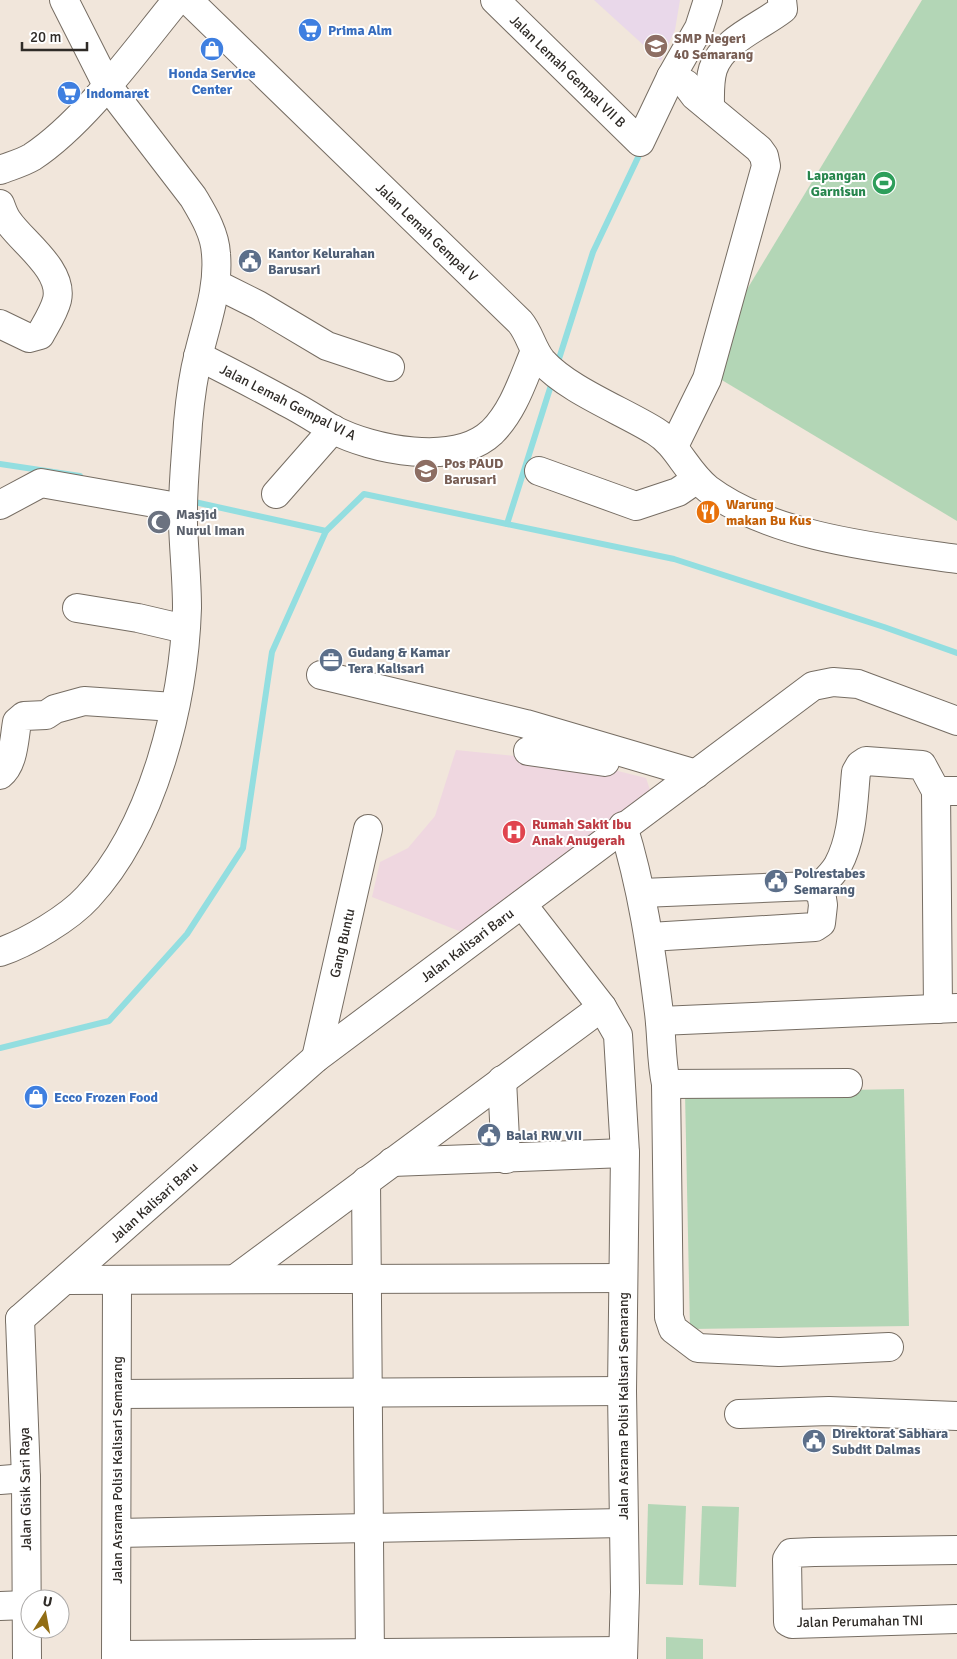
<svg xmlns="http://www.w3.org/2000/svg" width="957" height="1659" viewBox="0 0 957 1659" font-family="Signika,sans-serif">
<style>
.education{fill:#e9d8ea}
.medical{fill:#efd7e0}
.garden{fill:#b3d6b6}
.lines{fill:none;stroke-linecap:round;stroke-linejoin:round}
.stream{stroke:#93dee0;stroke-width:6}
.minor-casing{stroke:#766d63;stroke-width:30}
.minor{stroke:#fff;stroke-width:28}
.labels{text-anchor:middle;stroke-width:4;stroke-linejoin:round;paint-order:stroke}
.shop-label{font-size:14px;font-weight:bold;fill:#366cbe;stroke:#fff;text-anchor:start}
.education-label{font-size:14px;font-weight:bold;fill:#785e54;stroke:#fff;text-anchor:start}
.street-label{font-size:14px;fill:#2f2b27;stroke:#fff}
.leisure-label{font-size:14px;font-weight:bold;fill:#27864d;stroke:#fff;text-anchor:end}
.service-label{font-size:14px;font-weight:bold;fill:#4e5e75;stroke:#fff;text-anchor:start}
.food-label{font-size:14px;font-weight:bold;fill:#c56008;stroke:#fff;text-anchor:start}
.worship-label{font-size:14px;font-weight:bold;fill:#5b616d;stroke:#fff;text-anchor:start}
.health-label{font-size:14px;font-weight:bold;fill:#be3a42;stroke:#fff;text-anchor:start}
</style>
<rect width="100%" height="100%" fill="#f1e6db"/>
<polygon class="education" points="594,0 680,0 675,30 661,61"/>
<polygon class="medical" points="456,750 586,763 646,778 652,796 477,938 372,897 380,862 408,848 435,816"/>
<g class="garden">
<polygon points="922,0 957,0 957,521 700,367"/>
<polygon points="904,1089 909,1326 690,1329 685,1093"/>
<polygon points="648,1504 686,1506 683,1585 646,1584"/>
<polygon points="702,1506 739,1507 736,1587 699,1585"/>
<polygon points="666,1637 703,1639 703,1659 666,1659"/>
</g>
<g class="lines">
<g class="stream">
<polyline points="557,365 593,252 642,149"/>
<polyline points="0,464 80,476"/>
<polyline points="190,501 326,531 364,494 674,559 884,627 957,653"/>
<polyline points="507,524 553,379"/>
<polyline points="0,1048 109,1021 187,934 243,848 272,652 326,531"/>
</g>
<g class="minor-casing">
<g id="minor">
<path d="M188,0L520,322C530,334 532,349 542,361C568,390 621,410 655,431C678,445 686,472 708,489C772,537 879,548 957,559"/>
<polyline points="495,0 640,142 671,77 699,28 708,0"/>
<polyline points="671,77 686,84 695,96 759,149 764,156 766,166 707,379 674,446"/>
<path d="M710,108C710,95 709,82 713,69C723,40 760,27 783,9L782,0"/>
<path d="M0,170C10,166 22,163 32,157C85,122 136,50 177,0"/>
<path d="M0,204C2,209 4,216 8,221C22,242 64,270 57,300C54,312 46,324 40,335L29,338L0,324"/>
<polyline points="216,284 258,305 327,346 390,367"/>
<path d="M198,356C228,371 257,386 286,402C302,410 317,420 332,429C372,450 455,467 492,432C514,410 523,379 535,351"/>
<polyline points="539,471 636,506 678,492 697,479"/>
<polyline points="276,494 333,429"/>
<polyline points="0,505 41,483 183,508"/>
<polyline points="77,608 138,618 185,629"/>
<polyline points="321,675 526,724 696,774"/>
<polyline points="528,751 605,762"/>
<path d="M0,775C14,764 14,739 17,722L24,716L46,715L55,709L84,701L174,707"/>
<path d="M623,826C642,887 651,949 659,1013C662,1037 661,1061 666,1084L669,1317L673,1329L698,1348L779,1352L889,1347"/>
<path d="M817,889C824,882 833,874 838,865C853,837 853,803 856,772L860,765L866,761L922,765L936,791"/>
<polyline points="642,893 810,886 821,892 823,905 821,923 815,927 650,937"/>
<polyline points="522,904 602,1007 618,1035 625,1153 622,1391 625,1592 623,1659"/>
<path d="M0,952C27,943 69,918 88,897C154,826 184,702 187,608C187,580 184,552 183,524C182,491 186,457 188,423C190,400 193,376 199,353C207,320 219,288 216,254C215,233 203,214 193,197L107,85L64,0"/>
<polyline points="938,1009 936,791 957,791"/>
<polyline points="660,1021 957,1008"/>
<polyline points="316,1058 368,829"/>
<polyline points="502,1080 506,1159"/>
<polyline points="666,1084 848,1083"/>
<polyline points="392,1162 625,1153"/>
<polyline points="366,1181 370,1659"/>
<polyline points="235,1279 602,1007"/>
<polyline points="66,1280 623,1278"/>
<polyline points="20,1319 316,1058 813,686 833,682 858,684 957,721"/>
<polyline points="20,1319 26,1478 27,1659"/>
<polyline points="117,1394 622,1391"/>
<polyline points="739,1414 829,1411 957,1416"/>
<polyline points="0,1480 26,1478"/>
<polyline points="117,1533 623,1523"/>
<polyline points="957,1550 814,1552 791,1553 787,1559 788,1622 792,1624 957,1619"/>
<polyline points="0,1606 27,1605"/>
<polyline points="116,1655 623,1651"/>
<polyline points="116,1659 117,1280"/>
</g>
</g>
<use href="#minor" class="minor"/>
</g>
<defs>
<g id="supermarket-disc" transform="scale(1.25)"><circle r="9.5" fill="#3f7fe0" stroke="#fff"/><path d="M-6-5.5h2.5l.6 2H6L4.5 2H-2.5L-4.4-4H-6ZM-1.5 3.2a1.3 1.3 0 1 0 .1 0ZM3 3.2a1.3 1.3 0 1 0 .1 0Z" fill="#fff"/></g>
<g id="school-disc" transform="scale(1.25)"><circle r="9.5" fill="#8d6e63" stroke="#fff"/><path d="M0-5L7-2L0 1L-7-2ZM-4 1L0 2.5L4 1V4Q0 6-4 4Z" fill="#fff"/></g>
<g id="shop-disc" transform="scale(1.25)"><circle r="9.5" fill="#3f7fe0" stroke="#fff"/><path d="M-5-2.5h2.3a2.7 3.5 0 0 1 5.4 0H5L5.5 6h-11ZM-1.5-2.5h3a1.5 2.3 0 0 0-3 0Z" fill="#fff"/></g>
<g id="stadium-disc" transform="scale(1.25)"><circle r="9.5" fill="#2e9e5b" stroke="#fff"/><path d="M0-5a6.5 5 0 1 0 0 10a6.5 5 0 1 0 0-10ZM-3.5-1.8h7v3.6h-7Z" fill="#fff"/></g>
<g id="civic-disc" transform="scale(1.25)"><circle r="9.5" fill="#5c6f8a" stroke="#fff"/><path d="M-.6-6.5H3V-4.5H.6V-3L4-1V1h2V6H-6V1h2V-1L-.6-3ZM-1.2 2.5V6h2.4V2.5Z" fill="#fff"/></g>
<g id="restaurant-disc" transform="scale(1.25)"><circle r="9.5" fill="#e8710a" stroke="#fff"/><path d="M-5-6h1v4h1v-4h1v4h1v-4h1v5L-1.5 .5V6h-2V.5L-5-1ZM5-6V6H3V1.5H1.5Q1.5-4 5-6Z" fill="#fff"/></g>
<g id="mosque-disc" transform="scale(1.25)"><circle r="9.5" fill="#6b7280" stroke="#fff"/><path d="M3.5-4.9A6 6 0 1 0 3.5 4.9A5 5 0 1 1 3.5-4.9Z" fill="#fff"/></g>
<g id="office-disc" transform="scale(1.25)"><circle r="9.5" fill="#5c6f8a" stroke="#fff"/><path d="M-6-3h4V-5.5h4V-3h4V5H-6ZM-1-4.5V-3h2v-1.5ZM-6 0V1H6V0Z" fill="#fff"/></g>
<g id="hospital-disc" transform="scale(1.25)"><circle r="9.5" fill="#e0444e" stroke="#fff"/><path d="M-5-5h3v3.5h4V-5h3V5h-3V1.5h-4V5h-3Z" fill="#fff"/></g>
</defs>
<g fill-rule="evenodd">
<use href="#supermarket-disc" x="310" y="30"/>
<use href="#school-disc" x="656" y="46"/>
<use href="#shop-disc" x="212" y="49"/>
<use href="#supermarket-disc" x="69" y="93"/>
<use href="#stadium-disc" x="884" y="183"/>
<use href="#civic-disc" x="250" y="261"/>
<use href="#school-disc" x="426" y="471"/>
<use href="#restaurant-disc" x="708" y="512"/>
<use href="#mosque-disc" x="159" y="522"/>
<use href="#office-disc" x="331" y="660"/>
<use href="#hospital-disc" x="514" y="832"/>
<use href="#civic-disc" x="776" y="881"/>
<use href="#shop-disc" x="36" y="1097"/>
<use href="#civic-disc" x="489" y="1135"/>
<use href="#civic-disc" x="814" y="1441"/>
</g>
<g class="labels">
<g class="shop-label">
<text x="328" y="35">Prima Alm</text>
<text x="212" y="78" text-anchor="middle">Honda Service<tspan x="212" dy="16">Center</tspan></text>
<text x="86" y="98">Indomaret</text>
<text x="54" y="1102">Ecco Frozen Food</text>
</g>
<g class="education-label">
<text x="674" y="43">SMP Negeri<tspan x="674" dy="16">40 Semarang</tspan></text>
<text x="444" y="468">Pos PAUD<tspan x="444" dy="16">Barusari</tspan></text>
</g>
<g class="street-label">
<text transform="translate(568 71) rotate(44)" y="5">Jalan Lemah Gempal VII B</text>
<text transform="translate(427 232) rotate(44)" y="5">Jalan Lemah Gempal V</text>
<text transform="translate(288 402) rotate(27)" y="5">Jalan Lemah Gempal VI A</text>
<text transform="translate(342 943) rotate(-77)" y="5">Gang Buntu</text>
<text transform="translate(467 945) rotate(-37)" y="5">Jalan Kalisari Baru</text>
<text transform="translate(154 1202) rotate(-42)" y="5">Jalan Kalisari Baru</text>
<text transform="translate(623 1406) rotate(-90)" y="5">Jalan Asrama Polisi Kalisari Semarang</text>
<text transform="translate(117 1470) rotate(-90)" y="5">Jalan Asrama Polisi Kalisari Semarang</text>
<text transform="translate(25 1489) rotate(-91)" y="5">Jalan Gisik Sari Raya</text>
<text transform="translate(860 1621) rotate(-1)" y="5">Jalan Perumahan TNI</text>
</g>
<g class="leisure-label">
<text x="866" y="180">Lapangan<tspan x="866" dy="16">Garnisun</tspan></text>
</g>
<g class="service-label">
<text x="268" y="258">Kantor Kelurahan<tspan x="268" dy="16">Barusari</tspan></text>
<text x="348" y="657">Gudang &amp; Kamar<tspan x="348" dy="16">Tera Kalisari</tspan></text>
<text x="794" y="878">Polrestabes<tspan x="794" dy="16">Semarang</tspan></text>
<text x="506" y="1140">Balai RW VII</text>
<text x="832" y="1438">Direktorat Sabhara<tspan x="832" dy="16">Subdit Dalmas</tspan></text>
</g>
<g class="food-label">
<text x="726" y="509">Warung<tspan x="726" dy="16">makan Bu Kus</tspan></text>
</g>
<g class="worship-label">
<text x="176" y="519">Masjid<tspan x="176" dy="16">Nurul Iman</tspan></text>
</g>
<g class="health-label">
<text x="532" y="829">Rumah Sakit Ibu<tspan x="532" dy="16">Anak Anugerah</tspan></text>
</g>
</g>
<g transform="translate(45 1614) rotate(11)"><circle r="24" fill="#ffffff" stroke="#acaaa9"/>
<path d="M0-4L9 19L0 12L-9 19Z" fill="#916d14"/>
<text y="-8" font-size="14" font-weight="bold" text-anchor="middle" fill="#2f2b27">U</text>
</g>
<path d="M22 42v8h65v-8" fill="none" stroke="#2f2b27" stroke-width="2.5"/>
<text x="30" y="42" font-size="15" fill="#2f2b27" stroke="#ffffff" stroke-width="4" paint-order="stroke">20 m</text>
</svg>
